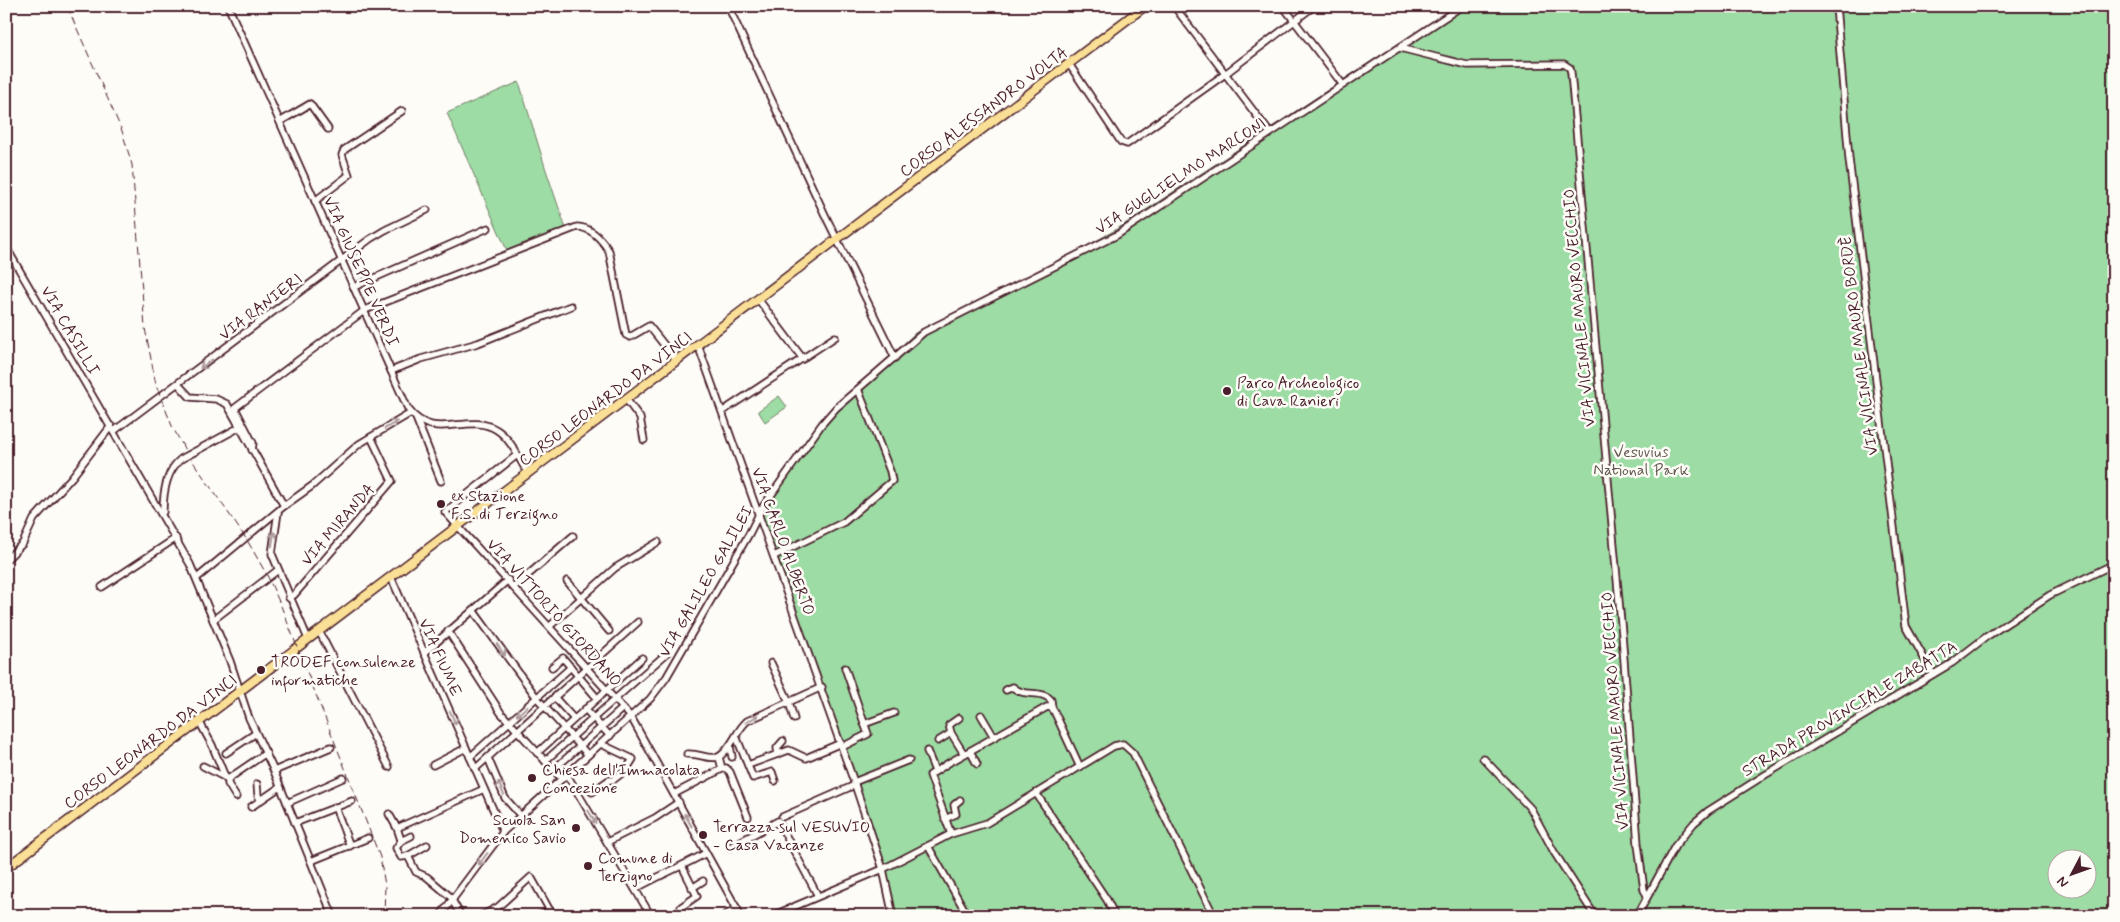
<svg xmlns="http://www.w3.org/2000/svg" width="2120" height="922" viewBox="0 0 2120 922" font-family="Mynerve,sans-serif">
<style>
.green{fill:#9ddca4;stroke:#747e68;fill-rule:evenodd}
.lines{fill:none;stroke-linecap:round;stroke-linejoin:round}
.minor-casing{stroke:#4a1f2b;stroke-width:9}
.major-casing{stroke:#4a1f2b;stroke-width:11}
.minor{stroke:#fdfcf7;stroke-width:5.5}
.major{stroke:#fadf96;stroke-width:8}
.rail{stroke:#4a1f2b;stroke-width:1;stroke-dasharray:8 4;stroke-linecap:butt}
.minor-bridge-casing{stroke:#4a1f2b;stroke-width:9;stroke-linecap:butt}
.minor-bridge{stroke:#fdfcf7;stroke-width:5.5}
.oneway{stroke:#ac999b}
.poi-dot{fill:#4a1f2b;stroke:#fdfcf7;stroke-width:2}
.labels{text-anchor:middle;stroke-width:5;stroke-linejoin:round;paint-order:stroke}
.street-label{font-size:16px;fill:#4a1f2b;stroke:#fdfcf7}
.poi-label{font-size:16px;fill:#4a1f2b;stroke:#fdfcf7;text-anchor:start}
.park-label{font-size:16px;fill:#63584f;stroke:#fdfcf7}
</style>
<rect width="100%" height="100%" fill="#fdfcf7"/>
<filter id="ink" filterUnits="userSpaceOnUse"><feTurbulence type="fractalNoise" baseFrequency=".02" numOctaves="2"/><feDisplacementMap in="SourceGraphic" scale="10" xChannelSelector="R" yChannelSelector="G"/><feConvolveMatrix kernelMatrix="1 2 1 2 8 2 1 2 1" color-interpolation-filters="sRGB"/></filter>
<g filter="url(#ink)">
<g class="green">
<path d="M1460,6H2114V916H891V901C868,830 842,761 820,689L817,687L759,515L820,424L841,400L859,387L915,333L1055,264L1117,229L1375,59ZM2058,860H2088V890H2058Z"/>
<polygon points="519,82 546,170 566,229 508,253 447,113"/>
<polygon points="779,396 787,407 765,422 758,411"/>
</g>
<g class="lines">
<g class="minor-casing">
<g id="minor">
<path d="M228,6L408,409C434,444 468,411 497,430C511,439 520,460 528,474"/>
<polyline points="728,6 825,215 895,358"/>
<polyline points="1174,6 1270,133"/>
<polyline points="1283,6 1343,85"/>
<polyline points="1836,6 1849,159 1906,626 1933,674"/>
<polyline points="1400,48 1467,65 1564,64 1570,68 1571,73 1622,634 1638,844 1644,890 1647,895"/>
<polyline points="1069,64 1121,142 1127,144 1225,74 1314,6"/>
<polyline points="281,121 310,104 328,129"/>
<polyline points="315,201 349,175 342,155 344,150 402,111"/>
<polyline points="6,247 190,564 230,661 249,718 274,771 333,916"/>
<polyline points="354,287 488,228"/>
<polyline points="758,299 803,359"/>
<polyline points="698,345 854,782 883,869 893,916"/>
<polyline points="391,371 421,359 478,343 571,306"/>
<polyline points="178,384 190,397 216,399 227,404 284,506"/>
<polyline points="626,399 640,418 644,440"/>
<polyline points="723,411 835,337"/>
<polyline points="416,418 441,481"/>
<polyline points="114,431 370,239 385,230 427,210"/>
<path d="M252,450L253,443L235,408L365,310L577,227C591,227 602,240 609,251L626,335L630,337L649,326L677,361"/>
<polyline points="194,452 240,427"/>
<polyline points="517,455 445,512 631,717 741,916"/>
<path d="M163,512C163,494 166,471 181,459"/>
<polyline points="278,512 272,554 308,639"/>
<polyline points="774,556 844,522 892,481 890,471 858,389"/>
<polyline points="6,560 23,543 34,519 72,477 111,426"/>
<polyline points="391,577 503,832"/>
<polyline points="197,578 284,506 312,486 359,444 411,413"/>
<polyline points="567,581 609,631"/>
<polyline points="102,587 176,538"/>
<polyline points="514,587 573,536"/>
<polyline points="289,598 294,595 392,481 371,437"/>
<polyline points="473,610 537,698 588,755"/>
<polyline points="213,620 278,570"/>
<polyline points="550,626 615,568 658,542"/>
<polyline points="319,631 389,767"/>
<polyline points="448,631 501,713 562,779"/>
<polyline points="424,653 508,580"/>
<polyline points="771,663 789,702 794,719"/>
<polyline points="552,667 563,658 597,698"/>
<path d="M1006,690L1013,687C1024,698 1041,689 1051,700L1052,708"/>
<polyline points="555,698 574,719"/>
<polyline points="585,709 610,736"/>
<polyline points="981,715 994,737"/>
<polyline points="959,718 949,725 951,733 964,754"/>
<polyline points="199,721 212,745 226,779"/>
<polyline points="864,724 894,713"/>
<polyline points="736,736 753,778 772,772 775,781"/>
<polyline points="938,741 951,733"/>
<polyline points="730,746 732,757"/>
<polyline points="842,747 868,734 845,668"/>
<polyline points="927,751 935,771"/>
<polyline points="970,751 977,764"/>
<polyline points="226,753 256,733"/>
<polyline points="537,753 642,658"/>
<path d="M687,754C700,753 706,760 719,757"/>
<polyline points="778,754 777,748 783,741"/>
<polyline points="470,757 571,667"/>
<polyline points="488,758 505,798 520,815"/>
<polyline points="1483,758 1531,809 1554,852 1595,916"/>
<polyline points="954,760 1047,707 1052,708 1055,713 1080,767"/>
<polyline points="545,761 666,654"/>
<polyline points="950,762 930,775 951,834"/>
<polyline points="433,765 466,748"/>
<polyline points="748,765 789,750 806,758 841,743"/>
<polyline points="203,766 228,779 266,753"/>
<polyline points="475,769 638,622"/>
<polyline points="722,769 726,768 730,772 748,817"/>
<polyline points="553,770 623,708"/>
<polyline points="274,771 331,747"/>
<polyline points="567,775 651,916"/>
<polyline points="228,779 228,784 236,797"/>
<polyline points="854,782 909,760"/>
<polyline points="257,784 258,796 261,799"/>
<polyline points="592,792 609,780 613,780 626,770 633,759 601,744"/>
<polyline points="1036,793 1107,900 1115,916"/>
<path d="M674,794L722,769L719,757C733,747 735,732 747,721L822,687"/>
<polyline points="287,803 343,778"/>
<polyline points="251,807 280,787"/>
<polyline points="335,807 350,846"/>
<polyline points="389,814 397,828"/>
<polyline points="782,817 855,785"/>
<polyline points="945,819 956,814 954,805 960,800"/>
<polyline points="295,823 352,801"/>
<polyline points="411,836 401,841 396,848 401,857 408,856 416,872 427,877 453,899"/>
<polyline points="401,840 397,828 484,789"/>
<polyline points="607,842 655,818 679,802"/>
<polyline points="928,846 968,916"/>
<polyline points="730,847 778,821 818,896"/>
<polyline points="408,856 427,845"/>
<polyline points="311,861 368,838"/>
<polyline points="692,888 703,881"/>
<path d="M635,889C658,876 683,866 706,853"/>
<polyline points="452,900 461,916"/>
<polyline points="681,907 697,896 682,866"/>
<polyline points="440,916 503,832 650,699 666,678 749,534 762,508 822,424 836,408 924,332 1117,235 1462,6"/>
<polyline points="481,916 498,907 531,877 553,916"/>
<polyline points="539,916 550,910"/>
<polyline points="724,916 737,908"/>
<polyline points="772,916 883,869 951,834 987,823 1114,746 1123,744 1133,753 1214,916"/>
<polyline points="1637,916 1675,846 1694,823 1708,811 1765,775 1952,663 1986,637 2050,595 2114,564"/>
</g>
</g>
<g class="major-casing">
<polyline id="major" points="6,868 1145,6"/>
</g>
<use href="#minor" class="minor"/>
<use href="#major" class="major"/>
<polyline class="rail" points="67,6 122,131 132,165 145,328 156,385 172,426 185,450 247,540 268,577 281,606 380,857 385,885 384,916"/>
<g class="minor-bridge-casing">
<polyline id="minor-bridge" points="181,459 194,452"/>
</g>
<use href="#minor-bridge" class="minor-bridge"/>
</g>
<defs><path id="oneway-shaft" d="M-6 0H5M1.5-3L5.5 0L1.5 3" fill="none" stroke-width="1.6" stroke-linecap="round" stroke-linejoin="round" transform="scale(1.25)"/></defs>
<g class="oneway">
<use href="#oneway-shaft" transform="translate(206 364) rotate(143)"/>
<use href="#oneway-shaft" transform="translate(391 425) rotate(-31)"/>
<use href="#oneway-shaft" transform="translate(273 539) rotate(-81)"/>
<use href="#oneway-shaft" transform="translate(501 650) rotate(55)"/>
<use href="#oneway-shaft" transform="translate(522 711) rotate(138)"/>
<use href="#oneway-shaft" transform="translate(453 718) rotate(66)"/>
<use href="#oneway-shaft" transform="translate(752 719) rotate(-30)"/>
<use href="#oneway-shaft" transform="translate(501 788) rotate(-113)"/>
<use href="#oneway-shaft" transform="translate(592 817) rotate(59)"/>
<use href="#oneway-shaft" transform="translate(688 820) rotate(-119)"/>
<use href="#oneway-shaft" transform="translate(483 859) rotate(127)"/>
</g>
</g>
<g class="poi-dot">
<circle cx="1227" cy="391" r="5"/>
<circle cx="441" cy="504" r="5"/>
<circle cx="261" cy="670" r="5"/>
<circle cx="532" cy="778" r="5"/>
<circle cx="576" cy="828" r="5"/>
<circle cx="703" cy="835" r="5"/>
<circle cx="588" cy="866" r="5"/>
</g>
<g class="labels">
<g class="street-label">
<text transform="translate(983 111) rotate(-37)" y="6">CORSO ALESSANDRO VOLTA</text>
<text transform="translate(1180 175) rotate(-33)" y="6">VIA GUGLIELMO MARCONI</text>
<text transform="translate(362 271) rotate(66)" y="6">VIA GIUSEPPE VERDI</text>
<text transform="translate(260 306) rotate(-37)" y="6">VIA RANIERI</text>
<text transform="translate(1578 308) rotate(-95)" y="6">VIA VICINALE MAURO VECCHIO</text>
<text transform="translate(71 330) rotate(60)" y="6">VIA CASILLI</text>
<text transform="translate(1858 346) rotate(-97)" y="6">VIA VICINALE MAURO BORDÈ</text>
<text transform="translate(605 398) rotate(-37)" y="6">CORSO LEONARDO DA VINCI</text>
<text transform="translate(337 524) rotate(-49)" y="6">VIA MIRANDA</text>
<text transform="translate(784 541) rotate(70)" y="6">VIA CARLO ALBERTO</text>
<text transform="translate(705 581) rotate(-60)" y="6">VIA GALILEO GALILEI</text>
<text transform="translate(555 612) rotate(48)" y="6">VIA VITTORIO GIORDANO</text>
<text transform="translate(441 657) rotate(66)" y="6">VIA FIUME</text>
<text transform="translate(1849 708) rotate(-31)" y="6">STRADA PROVINCIALE ZABATTA</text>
<text transform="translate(1614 711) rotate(-94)" y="6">VIA VICINALE MAURO VECCHIO</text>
<text transform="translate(150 741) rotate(-37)" y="6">CORSO LEONARDO DA VINCI</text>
</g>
<g class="poi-label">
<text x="1237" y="388">Parco Archeologico<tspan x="1237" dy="18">di Cava Ranieri</tspan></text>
<text x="451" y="501">ex Stazione<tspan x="451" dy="18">F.S. di Terzigno</tspan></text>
<text x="271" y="667">TRODEF consulenze<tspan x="271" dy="18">informatiche</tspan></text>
<text x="542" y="775">Chiesa dell'Immacolata<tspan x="542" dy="18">Concezione</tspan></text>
<text x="566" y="825" text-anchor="end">Scuola San<tspan x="566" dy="18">Domenico Savio</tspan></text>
<text x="713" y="832">Terrazza sul VESUVIO<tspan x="713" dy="18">- Casa Vacanze</tspan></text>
<text x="598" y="863">Comune di<tspan x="598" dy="18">Terzigno</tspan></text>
</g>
<g class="park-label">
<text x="1641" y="457">Vesuvius<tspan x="1641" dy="18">National Park</tspan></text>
</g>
</g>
<rect width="2120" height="922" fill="none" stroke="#fdfcf7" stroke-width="25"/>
<rect x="12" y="12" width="2095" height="897" fill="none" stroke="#4a1f2b" stroke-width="2" filter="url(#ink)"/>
<g transform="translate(2072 874) rotate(229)"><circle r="24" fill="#fdfcf7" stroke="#b5a4a5"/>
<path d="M0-4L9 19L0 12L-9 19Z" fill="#4a1f2b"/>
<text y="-8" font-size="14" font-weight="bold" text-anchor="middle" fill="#4a1f2b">N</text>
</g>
</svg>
